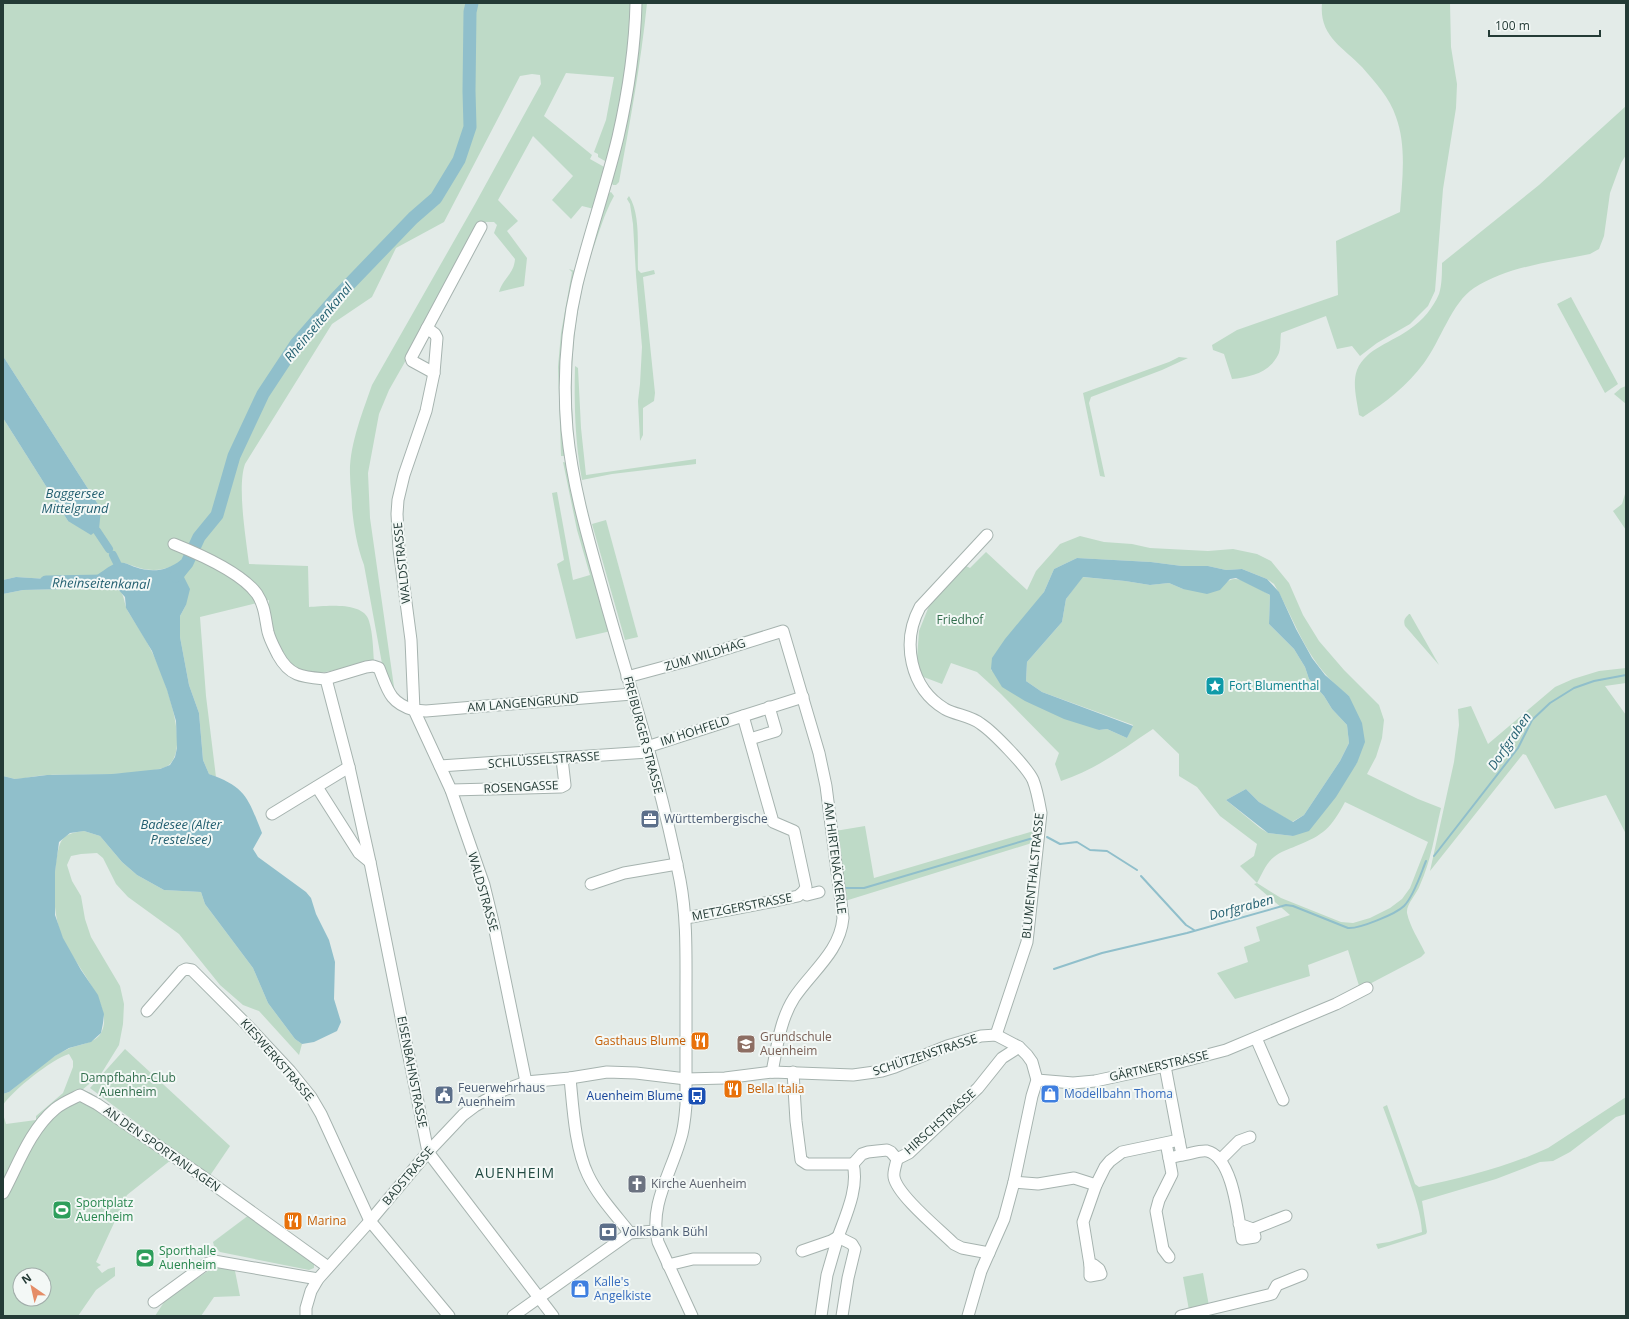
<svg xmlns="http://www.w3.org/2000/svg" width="1629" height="1319" viewBox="0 0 1629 1319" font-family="'Open Sans',sans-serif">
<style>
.green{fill:#bedac7;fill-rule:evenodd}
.water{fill:#90bfcb}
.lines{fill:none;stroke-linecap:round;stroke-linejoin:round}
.stream{stroke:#90bfcb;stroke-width:2}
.canal{stroke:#90bfcb;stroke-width:8}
.river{stroke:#90bfcb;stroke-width:13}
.minor-casing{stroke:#a6b3af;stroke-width:13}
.minor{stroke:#fff;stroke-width:11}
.labels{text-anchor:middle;stroke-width:4;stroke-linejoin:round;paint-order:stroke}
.street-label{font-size:12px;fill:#243b36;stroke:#f3f8f6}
.park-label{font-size:12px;fill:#326e4d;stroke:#f3f8f6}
.culture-label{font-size:12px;fill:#0d838f;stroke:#f3f8f6;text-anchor:start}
.service-label{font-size:12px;fill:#4e5e75;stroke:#f3f8f6;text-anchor:start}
.education-label{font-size:12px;fill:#785e54;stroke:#f3f8f6;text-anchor:start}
.food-label{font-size:12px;fill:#c56008;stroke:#f3f8f6;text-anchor:start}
.shop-label{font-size:12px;fill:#366cbe;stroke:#f3f8f6;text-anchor:start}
.transit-label{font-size:12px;fill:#164399;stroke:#f3f8f6;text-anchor:end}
.worship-label{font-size:12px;fill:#5b616d;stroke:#f3f8f6;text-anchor:start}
.leisure-label{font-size:12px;fill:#27864d;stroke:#f3f8f6;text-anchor:start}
.water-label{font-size:13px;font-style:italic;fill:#246071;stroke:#f3f8f6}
.quarter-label{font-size:14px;letter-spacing:1px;fill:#224b43;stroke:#f3f8f6}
</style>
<rect width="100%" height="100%" fill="#e3ebe8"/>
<g class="green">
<path d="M3,3H632L624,92L609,160L605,161L598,157V154L594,152L606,120L614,77L566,73L544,116L592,155L590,159L606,168L594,209L582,206L571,219L552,200L573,176L533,136L498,200L518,221L507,231L527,258L524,286L499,292C504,277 514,274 515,259L494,233L497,225L494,222H486L479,226L414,346L389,390L379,414L368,473L370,518L395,694L383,669L364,565C357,546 354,528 352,508C352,497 350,485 350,474C349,446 363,411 372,385L475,204L541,84L540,75L532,74L520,76L444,222L396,248L372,297L332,324L245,464C237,487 246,538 249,564L308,566L309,607C325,606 364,601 369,621C373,634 373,649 374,662L311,675L293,668L282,655L268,617L269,600L200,617L206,696L216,777L209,774L203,760L199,713L189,685L180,637V616L186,605L173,566C155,573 143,570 125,563L99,588L108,584C128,590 121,600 129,613C137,626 146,639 152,652C163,674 190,744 170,764C158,777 69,774 48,775C37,775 25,779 15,779C11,778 7,777 3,776V594L23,590L64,589L63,580L16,577L3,580V418L68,521L101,509L3,356Z"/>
<path d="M639,3H647C641,63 630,122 619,182L616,185H613L611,182Z"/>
<path d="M1322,3H1450L1451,47L1457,84L1456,108L1443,189L1435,291L1428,306L1410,324L1377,343L1360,356L1352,346L1337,349L1326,316L1281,333C1280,340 1281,350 1278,355C1269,373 1250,377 1232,379L1224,354L1213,350L1212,345L1237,330L1338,295L1336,241L1400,212C1402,181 1407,147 1396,117C1390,98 1375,82 1362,67C1342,46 1319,36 1322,3Z"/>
<path d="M1626,106V155L1621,163L1610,193L1604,236L1599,249L1590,254C1551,262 1509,266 1474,288C1452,302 1440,342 1424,363C1407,386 1386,402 1363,417L1359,415C1357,401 1352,383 1357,370C1366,348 1393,342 1410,329C1423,320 1433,308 1439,294C1442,285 1442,273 1442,263L1539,185Z"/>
<path d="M611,192L614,196C604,214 599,233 592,252C569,327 568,392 577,469L570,422L571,351L582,279L607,194Z"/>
<path d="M629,196C641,215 637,248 638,270L641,273L654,270L655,274L643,277L655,393L654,401L643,408V435L640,441L638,401L640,384L642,347L636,275L633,224L630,204L627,199Z"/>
<polygon points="569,269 575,271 576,274 566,453 564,456 561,456 558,367 561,333 572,272"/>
<polygon points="1571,297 1618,384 1605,393 1557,304"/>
<polygon points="1179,357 1188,358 1162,370 1091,397 1089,403 1105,477 1100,476 1083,393 1169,362"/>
<path d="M575,366L578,368L581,428L586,475L696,459V464L612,474L582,480C575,442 574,404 575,366Z"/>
<polygon points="1626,386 1626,404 1614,394 1621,388"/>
<polygon points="563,462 567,463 611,631 576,639 557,564 564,560 552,493 557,492 573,580 590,575 577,530"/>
<polygon points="1625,494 1626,495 1626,530 1613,511 1622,504"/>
<polygon points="606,520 638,637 625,640 592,524"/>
<path d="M1080,536L1104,542L1132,544L1150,548L1208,551L1233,549L1257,554L1271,561L1289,583L1303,615L1319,641L1344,670L1379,705L1384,720L1382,738L1376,757L1367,774L1418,799L1441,808C1435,833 1431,861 1420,885C1417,894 1406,904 1407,913C1410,927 1419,940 1425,953L1421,957L1360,989L1348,950L1308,965L1310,976L1235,999L1217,973L1248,962L1244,947L1260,941L1256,927L1290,915L1254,884L1257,883L1240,866L1254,856L1257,844L1220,816L1197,787L1179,776V754L1153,729C1123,749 1095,770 1061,781L1055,764L1059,753L1001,694L977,672L951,663L942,684L921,676L917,659L919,631L931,601L966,566L970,568L986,552L1027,590L1036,571L1060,544ZM1077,558L1151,562L1182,566H1208L1226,570L1242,569L1267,579L1274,584C1298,626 1307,665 1349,696L1357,763L1293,836L1268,833L1260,828L1226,800L1246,789L1259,802L1292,822L1304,815L1340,761L1349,743L1347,725L1332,709L1324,696L1309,679L1305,667L1294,649L1269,624L1270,595C1259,589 1237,572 1227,582L1183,589L1169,583L1150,585L1125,581L1082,577L1066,599L1062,622L1027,662L1026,681L1042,692L1133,725L1127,738L1107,729L1099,730L991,670L1044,592L1054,569ZM1345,802L1428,842L1410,888L1402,899L1390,908L1370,918L1353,923L1341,922L1281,898L1257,883C1262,874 1266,863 1274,857C1280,852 1289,849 1296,846C1324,835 1331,828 1345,802Z"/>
<path d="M1409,614H1410L1439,665L1405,626C1403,620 1405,618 1409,614Z"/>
<polygon points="1626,668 1626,683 1605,686 1626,715 1626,834 1606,795 1555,809 1526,755 1523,754 1430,871 1454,762 1459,725 1458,709 1471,706 1488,744 1555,687 1573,679 1599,671"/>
<polygon points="865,826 874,878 1037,830 1035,842 845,901 835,831"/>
<path d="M84,831L100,836L122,862L137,875L164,890L201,892L205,904L253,968L268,1003L295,1039L302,1044L299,1055L259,1011L243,1005L220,985L179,934L128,897L116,884L103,858L97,853L81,854L71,856L67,865L72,881L81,896L85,919L91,937L120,986L124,1004L123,1024L119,1045L101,1074L82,1090L91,1093L176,1156L127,1195L96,1262L101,1265L97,1267L102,1273L108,1269L115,1267V1276L96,1290L78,1316H3V1114L6,1124L36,1120V1116L63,1093L73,1067V1061L69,1054C52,1059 13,1090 3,1105V1094L9,1092C28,1077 47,1058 68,1049C79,1044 94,1044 101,1033C116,1007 72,962 62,937C53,914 53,887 56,862C60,840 60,834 84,831ZM20,1275H44V1299H20Z"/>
<polygon points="125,1049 230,1146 209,1177 90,1088"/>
<path d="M1626,1097V1114L1616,1117L1570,1152L1553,1161L1540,1162L1496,1179L1422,1201L1427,1232L1426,1234L1378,1249L1376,1244L1389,1242L1422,1232C1421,1214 1415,1197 1409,1180C1401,1156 1392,1131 1383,1107L1387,1105L1415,1184L1419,1187C1463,1178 1507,1167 1548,1148Z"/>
<polygon points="249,1215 309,1259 314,1264 314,1268 309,1270 220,1252 214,1246 213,1242"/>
<polygon points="220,1267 235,1271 240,1296 214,1297 201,1316 155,1316 166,1299 211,1269"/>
<polygon points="1203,1273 1209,1306 1189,1310 1183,1277"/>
</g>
<g class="water">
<polygon points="3,356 101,509 99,529 91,535 68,521 3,418"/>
<polygon points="1077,558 1151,562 1182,566 1208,566 1226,570 1242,569 1267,579 1279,592 1296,629 1312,658 1325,675 1349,696 1362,723 1365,742 1357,763 1336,797 1309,831 1293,836 1268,833 1226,800 1246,789 1259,802 1293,822 1304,815 1340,761 1349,743 1347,725 1332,709 1324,696 1309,679 1305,667 1294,649 1269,624 1270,595 1236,578 1230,579 1220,590 1207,594 1183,589 1169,583 1150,585 1125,581 1083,577 1066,599 1062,622 1027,662 1026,681 1042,692 1133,726 1127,738 1107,729 1099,730 1064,719 1025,701 1002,687 991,669 992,658 1005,639 1044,592 1054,569"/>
<path d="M181,560L191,567L184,577L190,589L186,605L180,616V637L189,685L199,713L203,760L209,774C246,787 248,798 262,833L253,849L258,857L306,892L311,898L316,914L329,940L335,962L334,999L341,1022L337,1031L314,1042L302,1044L295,1039L268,1003L253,968L205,904L201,892L164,890L137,875L122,862L100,836L84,831L70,833L59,842L55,872V915L63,938L81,970L98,995L104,1014L103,1023L101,1033L91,1042L69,1048L55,1056L9,1092L3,1094V776L15,779L47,775L112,774L160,769L170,765L175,757L177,748L176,721L167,690L152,651L126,608L125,597L116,587L108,584L91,589L89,581C95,577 111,564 117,563C123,561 130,565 135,567C152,573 167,571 181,560Z"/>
<polygon points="16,577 63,580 65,589 23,590 3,594 3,580"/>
</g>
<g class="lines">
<g class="stream">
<polyline points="1047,837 1060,844 1077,842 1090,850 1107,851 1137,870"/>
<polyline points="1434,856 1518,748 1532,720 1550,703 1574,688 1594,681 1626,675"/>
<polyline points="1141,876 1186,925 1194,930"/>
<polyline points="845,888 864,888 1033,838"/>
<path d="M1054,969L1102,953L1187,933L1286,905L1293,906L1348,928C1359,929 1396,914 1404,906C1414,896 1421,873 1426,861"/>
</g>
<g class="canal">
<polyline points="97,531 109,549"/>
<polyline points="113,555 117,563"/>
</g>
<g class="river">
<polyline points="176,576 187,563 199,537 217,515 234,456 263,394 296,344 336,298 413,218 436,198 459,160 470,127 469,91 470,12 472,3"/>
<polyline points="46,582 105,581"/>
</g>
<g class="minor-casing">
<g id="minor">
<path d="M636,3C635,48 628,93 618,137C606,187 589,235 577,284C566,331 563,383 567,430C573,491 591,548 607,606C633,697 662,787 680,880C687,917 686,954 686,992C686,1030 686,1068 686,1105C685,1118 684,1130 680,1141C670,1175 649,1206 658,1242L692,1316"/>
<polyline points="481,227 427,328 435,334 437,338 434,373 426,411 404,475 398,500 397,514 399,549 411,640 414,710 426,711 632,694"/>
<polyline points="427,328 411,358 412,361 434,373"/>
<path d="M987,535L920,607C901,642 910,688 945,709C956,715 971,716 981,724C993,732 1027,767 1033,780C1037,790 1039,802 1041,813L1027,942L996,1035"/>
<path d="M174,544C199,554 241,572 257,594C265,606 265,618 268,632C270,640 274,647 278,655C290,677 303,677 326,679L349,767L370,862L428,1152L553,1316"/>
<path d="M627,677L690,660L783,631L819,753L826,786L843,918C840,952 811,972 794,998C780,1020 777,1047 772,1072"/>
<path d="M326,679L366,667L373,666L379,668C388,691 390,703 414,710L451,790L484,885L494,926L526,1082"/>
<polyline points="743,716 803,697"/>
<polyline points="750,739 776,731 769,707"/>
<polyline points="647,747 743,716 773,822 794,831 806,887 803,892"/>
<polyline points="440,766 648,752"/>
<polyline points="317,787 359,853 370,862"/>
<polyline points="451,790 561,787 565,785 562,759"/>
<polyline points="272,814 349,767"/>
<polyline points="591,884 624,873 677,864"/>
<polyline points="686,918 775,901 798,896 803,892 807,895 819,892"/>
<polyline points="147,1011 182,971 186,969 192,970 246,1024 290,1071 311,1097 321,1114 370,1221 449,1316"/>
<polyline points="1256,1038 1283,1100"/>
<polyline points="1165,1066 1179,1140"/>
<path d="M793,1072L796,1121L801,1160L807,1164H853C859,1187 846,1215 838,1237L852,1244L855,1249L848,1278L842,1316"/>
<path d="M570,1078C573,1108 575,1148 588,1175C598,1196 615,1214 630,1233"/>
<polyline points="1037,1080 1073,1083 1095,1081 1165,1066 1226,1050 1336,1004 1367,988"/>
<path d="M1182,1155C1190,1154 1200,1150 1207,1151C1233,1157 1238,1217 1242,1239L1255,1237L1253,1229L1239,1224"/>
<path d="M897,1159C896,1165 893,1172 894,1177C897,1195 940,1230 954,1244L962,1248L989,1253"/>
<polyline points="1220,1160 1239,1141 1250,1137"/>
<polyline points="853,1164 862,1154 868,1152 877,1151 887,1150 891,1152 897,1159 909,1153 978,1088 1002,1058 1019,1047"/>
<polyline points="1014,1182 1038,1184 1074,1178 1096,1185"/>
<path d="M3,1193C18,1165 30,1130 55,1109C62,1103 72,1099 80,1095L97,1104L199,1174L328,1267"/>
<polyline points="1253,1229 1286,1216"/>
<polyline points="802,1251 831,1241 838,1237"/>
<polyline points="1169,1257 1163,1249 1156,1211 1159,1200 1172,1174 1169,1158"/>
<polyline points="668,1265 693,1259 755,1259"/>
<polyline points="1090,1265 1083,1222 1096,1185 1105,1167 1110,1161 1122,1152 1179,1140 1182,1155 1169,1158 1166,1143"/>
<polygon points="1090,1265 1094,1265 1099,1269 1101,1274 1090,1276"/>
<polyline points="154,1302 206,1264 214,1261 318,1279"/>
<polyline points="306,1316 306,1308 311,1291 318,1279 370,1221 428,1152 463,1115 475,1106 504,1090 526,1082 570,1078 607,1072 636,1073 686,1079 725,1078 772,1072 853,1075 882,1071 895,1067 947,1046 981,1036 996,1035 1019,1047 1027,1055 1032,1062 1037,1080 1032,1096 1014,1182 1004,1219 981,1271 968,1316"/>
<polyline points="513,1316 630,1233 655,1231"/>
<polyline points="821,1316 827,1275 838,1237"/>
<polyline points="1181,1316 1272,1294 1277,1285 1302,1275"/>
</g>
</g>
<use href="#minor" class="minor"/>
</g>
<defs>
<g id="sight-square" transform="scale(1)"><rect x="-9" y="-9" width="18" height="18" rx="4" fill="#0f9aa8" stroke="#f3f8f6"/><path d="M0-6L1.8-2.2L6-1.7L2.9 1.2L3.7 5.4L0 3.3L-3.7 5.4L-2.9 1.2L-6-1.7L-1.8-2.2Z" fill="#fff"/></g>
<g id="office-square" transform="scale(1)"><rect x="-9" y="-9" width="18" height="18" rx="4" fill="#5c6f8a" stroke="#f3f8f6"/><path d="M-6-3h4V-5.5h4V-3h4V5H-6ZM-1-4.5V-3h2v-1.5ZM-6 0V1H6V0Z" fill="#fff"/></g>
<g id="restaurant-square" transform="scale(1)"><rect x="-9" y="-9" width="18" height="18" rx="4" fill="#e8710a" stroke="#f3f8f6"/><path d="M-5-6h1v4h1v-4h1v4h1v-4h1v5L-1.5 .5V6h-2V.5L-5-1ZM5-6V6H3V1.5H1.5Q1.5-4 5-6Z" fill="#fff"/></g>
<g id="school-square" transform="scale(1)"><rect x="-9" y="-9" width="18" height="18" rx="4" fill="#8d6e63" stroke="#f3f8f6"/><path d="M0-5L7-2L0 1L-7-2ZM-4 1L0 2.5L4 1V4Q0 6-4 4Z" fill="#fff"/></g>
<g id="shop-square" transform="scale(1)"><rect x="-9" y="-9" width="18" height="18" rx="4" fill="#3f7fe0" stroke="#f3f8f6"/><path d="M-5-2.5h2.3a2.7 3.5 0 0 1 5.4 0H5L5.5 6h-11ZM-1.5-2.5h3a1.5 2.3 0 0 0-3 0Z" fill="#fff"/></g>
<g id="civic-square" transform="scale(1)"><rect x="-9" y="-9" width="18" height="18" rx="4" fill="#5c6f8a" stroke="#f3f8f6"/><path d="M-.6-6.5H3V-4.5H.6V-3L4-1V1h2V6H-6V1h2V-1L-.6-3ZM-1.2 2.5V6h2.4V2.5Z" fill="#fff"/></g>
<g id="bus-square" transform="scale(1)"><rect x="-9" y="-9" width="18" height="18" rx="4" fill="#1a4fb4" stroke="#f3f8f6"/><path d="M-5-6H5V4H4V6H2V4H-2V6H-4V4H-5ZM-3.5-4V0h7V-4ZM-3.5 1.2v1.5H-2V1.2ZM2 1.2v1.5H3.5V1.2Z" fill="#fff"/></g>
<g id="church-square" transform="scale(1)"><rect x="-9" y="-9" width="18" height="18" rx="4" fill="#6b7280" stroke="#f3f8f6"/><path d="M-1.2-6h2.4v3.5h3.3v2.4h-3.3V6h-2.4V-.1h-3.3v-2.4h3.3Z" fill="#fff"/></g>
<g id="stadium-square" transform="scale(1)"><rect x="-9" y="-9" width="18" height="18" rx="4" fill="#2e9e5b" stroke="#f3f8f6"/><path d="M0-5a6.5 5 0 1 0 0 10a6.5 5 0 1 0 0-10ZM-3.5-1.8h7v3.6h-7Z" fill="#fff"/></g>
<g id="bank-square" transform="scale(1)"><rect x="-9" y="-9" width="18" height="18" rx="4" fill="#5c6f8a" stroke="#f3f8f6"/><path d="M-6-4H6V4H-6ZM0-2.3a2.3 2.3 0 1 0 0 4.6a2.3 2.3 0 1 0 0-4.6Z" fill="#fff"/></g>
</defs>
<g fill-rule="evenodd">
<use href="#sight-square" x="1215" y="686"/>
<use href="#office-square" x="650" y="819"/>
<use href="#restaurant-square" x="700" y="1041"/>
<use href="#school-square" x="746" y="1044"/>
<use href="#restaurant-square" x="733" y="1089"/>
<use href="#shop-square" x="1050" y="1094"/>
<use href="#civic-square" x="444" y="1095"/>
<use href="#bus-square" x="697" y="1096"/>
<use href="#church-square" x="637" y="1184"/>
<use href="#stadium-square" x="62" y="1210"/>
<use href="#restaurant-square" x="293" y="1221"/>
<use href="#bank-square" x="608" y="1232"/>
<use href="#stadium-square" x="145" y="1258"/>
<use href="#shop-square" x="580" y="1289"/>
</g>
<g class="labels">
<g class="street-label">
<text transform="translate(402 563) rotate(-96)" y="4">WALDSTRASSE</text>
<text transform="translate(705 655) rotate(-17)" y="4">ZUM WILDHAG</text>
<text transform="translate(523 703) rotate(-5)" y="4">AM LANGENGRUND</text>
<text transform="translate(695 731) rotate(-18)" y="4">IM HOHFELD</text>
<text transform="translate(643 735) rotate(75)" y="4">FREIBURGER STRASSE</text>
<text transform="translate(544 760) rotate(-4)" y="4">SCHLÜSSELSTRASSE</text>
<text transform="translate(521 787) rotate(-3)" y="4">ROSENGASSE</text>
<text transform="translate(835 858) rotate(83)" y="4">AM HIRTENÄCKERLE</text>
<text transform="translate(1033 876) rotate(-84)" y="4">BLUMENTHALSTRASSE</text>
<text transform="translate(483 892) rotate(74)" y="4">WALDSTRASSE</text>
<text transform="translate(742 907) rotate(-11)" y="4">METZGERSTRASSE</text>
<text transform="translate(925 1055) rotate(-18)" y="4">SCHÜTZENSTRASSE</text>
<text transform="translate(277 1060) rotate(49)" y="4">KIESWERKSTRASSE</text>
<text transform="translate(1159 1066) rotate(-13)" y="4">GÄRTNERSTRASSE</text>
<text transform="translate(412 1072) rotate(79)" y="4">EISENBAHNSTRASSE</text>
<text transform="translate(940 1122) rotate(-42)" y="4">HIRSCHSTRASSE</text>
<text transform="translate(162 1149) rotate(35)" y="4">AN DEN SPORTANLAGEN</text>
<text transform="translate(408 1176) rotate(-50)" y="4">BADSTRASSE</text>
</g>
<g class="park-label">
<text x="960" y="624">Friedhof</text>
<text x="128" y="1082">Dampfbahn-Club<tspan x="128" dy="14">Auenheim</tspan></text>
</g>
<g class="culture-label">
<text x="1229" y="690">Fort Blumenthal</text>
</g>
<g class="service-label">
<text x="664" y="823">Württembergische</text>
<text x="458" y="1092">Feuerwehrhaus<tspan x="458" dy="14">Auenheim</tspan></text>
<text x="622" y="1236">Volksbank Bühl</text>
</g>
<g class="education-label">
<text x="760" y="1041">Grundschule<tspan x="760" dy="14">Auenheim</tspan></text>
</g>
<g class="food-label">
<text x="686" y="1045" text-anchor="end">Gasthaus Blume</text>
<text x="747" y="1093">Bella Italia</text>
<text x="307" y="1225">Marina</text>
</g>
<g class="shop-label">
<text x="1064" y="1098">Modellbahn Thoma</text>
<text x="594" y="1286">Kalle's<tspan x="594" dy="14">Angelkiste</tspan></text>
</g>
<g class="transit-label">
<text x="683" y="1100">Auenheim Blume</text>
</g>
<g class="worship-label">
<text x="651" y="1188">Kirche Auenheim</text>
</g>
<g class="leisure-label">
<text x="76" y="1207">Sportplatz<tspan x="76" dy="14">Auenheim</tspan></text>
<text x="159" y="1255">Sporthalle<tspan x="159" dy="14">Auenheim</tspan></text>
</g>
<g class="water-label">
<text transform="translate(318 322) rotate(-50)" y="5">Rheinseitenkanal</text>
<text x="75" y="498">Baggersee<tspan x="75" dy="15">Mittelgrund</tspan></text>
<text transform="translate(101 583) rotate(1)" y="5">Rheinseitenkanal</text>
<text transform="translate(1509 741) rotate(-56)" y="5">Dorfgraben</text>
<text x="181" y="829">Badesee (Alter<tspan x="181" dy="15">Prestelsee)</tspan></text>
<text transform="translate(1241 907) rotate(-15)" y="5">Dorfgraben</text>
</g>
<g class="quarter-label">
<text x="515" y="1178">AUENHEIM</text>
</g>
</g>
<rect width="1629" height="1319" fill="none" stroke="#243b36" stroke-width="8"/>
<g transform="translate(32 1287) rotate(326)"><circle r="19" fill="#f3f8f6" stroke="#a0aca9"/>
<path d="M0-3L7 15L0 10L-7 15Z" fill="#e58d67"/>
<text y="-6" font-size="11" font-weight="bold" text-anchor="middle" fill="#243b36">N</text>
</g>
<path d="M1489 30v6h111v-6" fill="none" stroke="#243b36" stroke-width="2"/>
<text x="1495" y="30" font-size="12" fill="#243b36" stroke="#f3f8f6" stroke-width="3" paint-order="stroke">100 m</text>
</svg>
